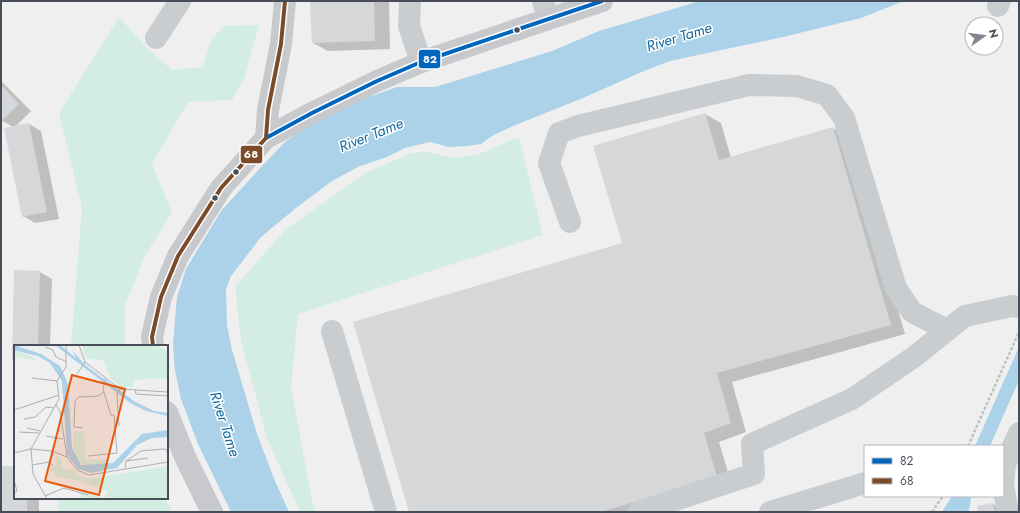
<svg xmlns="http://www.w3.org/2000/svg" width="1020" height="513" viewBox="0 0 1020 513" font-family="Jost,sans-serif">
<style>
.green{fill:#d4ede2}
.water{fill:#abd2e9}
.shadow{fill:#0003}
.building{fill:#d6d7d9}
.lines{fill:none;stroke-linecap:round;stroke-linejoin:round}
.path{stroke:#b9c3c2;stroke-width:2.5;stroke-dasharray:3 2;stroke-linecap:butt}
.minor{stroke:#cacdd0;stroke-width:22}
.major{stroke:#c7c9cc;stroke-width:22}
.bus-1-casing{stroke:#fff;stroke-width:7}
.bus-2-casing{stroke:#fff;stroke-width:7}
.bus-1{stroke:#0065bd;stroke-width:4}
.bus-2{stroke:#7a4b2a;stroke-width:4}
.bus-dot{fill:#474e5a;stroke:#fff;stroke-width:1.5}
.labels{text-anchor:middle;stroke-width:3;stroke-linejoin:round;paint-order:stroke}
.water-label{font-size:15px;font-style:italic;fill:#146ba0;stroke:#fff}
.inset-road{fill:none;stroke:#acafb3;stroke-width:1}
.view{fill:#e8590c;fill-opacity:0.15;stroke:#e8590c;stroke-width:2}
.inset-edge{fill:none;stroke:#474e5a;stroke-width:2}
.line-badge{stroke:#fff;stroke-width:1.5}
.badge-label{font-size:11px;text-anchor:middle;font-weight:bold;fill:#fff}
</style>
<rect width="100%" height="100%" fill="#efefef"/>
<g class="green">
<polygon points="119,17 149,50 172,70 203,67 211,40 224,26 259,25 244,79 232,100 188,102 152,164 172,213 144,257 125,306 125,346 71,346 82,207 59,113"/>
<polygon points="519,137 543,235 298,314 291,387 312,500 316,512 300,512 267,439 241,340 235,287 286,229 367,172 412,153 427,152 456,158 479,154"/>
<polygon points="59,498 165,498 172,512 58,512"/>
</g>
<g class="water">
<polygon points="700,1 904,1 861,18 783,37 670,61 644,71 583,98 513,126 492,136 481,144 466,146 449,147 430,142 405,148 387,157 360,166 332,181 296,208 261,237 231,276 226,289 227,325 232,350 257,434 275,481 289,512 231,512 198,444 181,399 175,371 173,344 177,297 186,269 221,211 261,167 286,141 309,125 347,105 397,87 435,87 552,51 599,31"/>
<polygon points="1019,347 1019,380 990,446 975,446"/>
<polygon points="952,496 971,496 970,506 968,512 942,512"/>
</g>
<g class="shadow">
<polygon points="311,1 389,1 390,49 328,51 313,43"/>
<polygon points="1,81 31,111 15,127 29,124 41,131 59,219 35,223 23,216 13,127 1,120"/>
<polygon points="705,114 721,123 731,158 833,128 848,137 905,334 732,382 746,432 719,442 732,486 645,512 410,512 623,244"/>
<polygon points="15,271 40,272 52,279 50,346 15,346 15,361 13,360"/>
<polygon points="15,467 15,498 39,498 39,512 3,512"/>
<polygon points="993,504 1005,512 979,512"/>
</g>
<g class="building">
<polygon points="310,1 374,1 375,41 312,43"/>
<polygon points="1,85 19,104 1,122"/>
<polygon points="705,113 719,160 833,127 891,325 717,373 731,423 704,433 717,477 601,512 409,512 353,322 622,243 593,146"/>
<polygon points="29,123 47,212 22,217 4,128"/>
<polygon points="14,270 40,271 38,346 15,346 15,360 12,360"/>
<polygon points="2,466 15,466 15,498 27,498 27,512 2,512"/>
<polygon points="993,503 995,512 978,512 977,506"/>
</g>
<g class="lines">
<g class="path">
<polyline points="968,446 1019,332"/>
<polyline points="932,512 943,496"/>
</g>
<g class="minor">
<polyline points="410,1 409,26 421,62"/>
<polyline points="543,1 548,18"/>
<polyline points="998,6 1000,1"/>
<polyline points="156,38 180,1"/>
<polyline points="570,222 549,163 559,133 578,126 749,85 797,86 827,95 844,118 896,288 912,312 947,330"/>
<polyline points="332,331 386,512"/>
<polyline points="639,512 754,474 752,444 852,399 914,357 965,316 1012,306 1019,307"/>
<polyline points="770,512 865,483"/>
<polyline points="1008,512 1003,486 1005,464 1019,433"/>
</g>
<g class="major">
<polyline points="266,138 312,113 377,81 421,62 602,1"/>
<polyline points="153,346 152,337 161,297 178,256 221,188 266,138 268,110 281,44 285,1"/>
<polyline points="167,412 185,457 212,512"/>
</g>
<g class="bus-1-casing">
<polyline id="bus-1" points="266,138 312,113 377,81 421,62 602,1"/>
</g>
<g class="bus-2-casing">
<polyline id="bus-2" points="153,346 152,337 161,297 178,256 221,188 266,138 268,110 281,44 285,1"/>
</g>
<use href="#bus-1" class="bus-1"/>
<use href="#bus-2" class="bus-2"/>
</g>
<g class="bus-dot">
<circle cx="517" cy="30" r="3.5"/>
<circle cx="236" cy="172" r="3.5"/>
<circle cx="215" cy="198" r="3.5"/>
</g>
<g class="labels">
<g class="water-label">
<text transform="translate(679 37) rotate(-17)" y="5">River Tame</text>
<text transform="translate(371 135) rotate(-22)" y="5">River Tame</text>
<text transform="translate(225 424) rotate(72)" y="5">River Tame</text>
</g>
</g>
<g transform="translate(14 345)">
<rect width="154" height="154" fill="#efefef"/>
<path d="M68,0H139L154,6V33L120,35L119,42H106L96,33L90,15L72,14ZM0,5L20,12L27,20L21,15L0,12ZM59,86H70L72,114L99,116L84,120L67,119L59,103ZM41,110L48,115L47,120L52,125L58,124L66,131L75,134L154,121V154H67V147L91,153L93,146L55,133H45L36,124L43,120Z" fill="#d4ede2"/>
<path d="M0,0L27,9L46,21L54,39L58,103L67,120L99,118L128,89L154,85V92L138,93L123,100L103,123L77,128L64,124L53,110L48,36L36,18L24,11L0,5ZM41,0H46L62,13L58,5L71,20L120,56L140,66L154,68V71L132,66L116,58Z" fill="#abd2e9"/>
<path class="inset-road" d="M65,0L71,17L106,44L154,47M31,2L39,5L42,12L53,17M63,29L71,17M18,33L43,36M121,45L122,49L154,51M42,60L46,66L53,112M0,65L45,50M10,74L21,72L32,62L40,63M105,81L103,49L106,44M13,83L26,86M69,83L60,82L61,56L65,52L84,51L90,47M5,87L25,88M32,91L49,94M17,104L38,106L53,112L63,125L75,130L154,117M0,108L17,104M74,111L103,108L100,70H97L89,44L92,33M112,116L127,106L149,104L153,105L154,113M18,120L35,117L39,121M111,123L112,116L134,113M0,135L3,146L0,147M31,151L50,143L74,150M33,154L19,129L17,104L45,54L43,36L52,22V0"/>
<path class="view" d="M58,30L111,44L85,150L31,136Z"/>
<rect width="154" height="154" class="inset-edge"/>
</g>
<g class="line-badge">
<rect x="418" y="49" width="23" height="20" rx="4" fill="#0065bd"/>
<rect x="240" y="145" width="23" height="19" rx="4" fill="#7a4b2a"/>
</g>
<g class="badge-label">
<text x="430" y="63">82</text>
<text x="251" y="158">68</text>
</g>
<rect width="1020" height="513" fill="none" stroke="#474e5a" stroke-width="4"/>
<rect x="864" y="445" width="140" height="52" fill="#ffffff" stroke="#b5b8bd"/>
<rect x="872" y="458" width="20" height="6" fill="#0065bd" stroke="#b5b8bd"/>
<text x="900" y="465" font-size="12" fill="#474e5a">82</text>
<rect x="872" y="478" width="20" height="6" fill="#7a4b2a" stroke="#b5b8bd"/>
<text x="900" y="485" font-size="12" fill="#474e5a">68</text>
<g transform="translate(984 36) rotate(76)"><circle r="19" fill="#ffffff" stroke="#b5b8bd"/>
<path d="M0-3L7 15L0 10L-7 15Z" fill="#82868e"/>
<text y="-6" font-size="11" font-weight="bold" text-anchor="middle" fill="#474e5a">N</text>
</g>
</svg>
